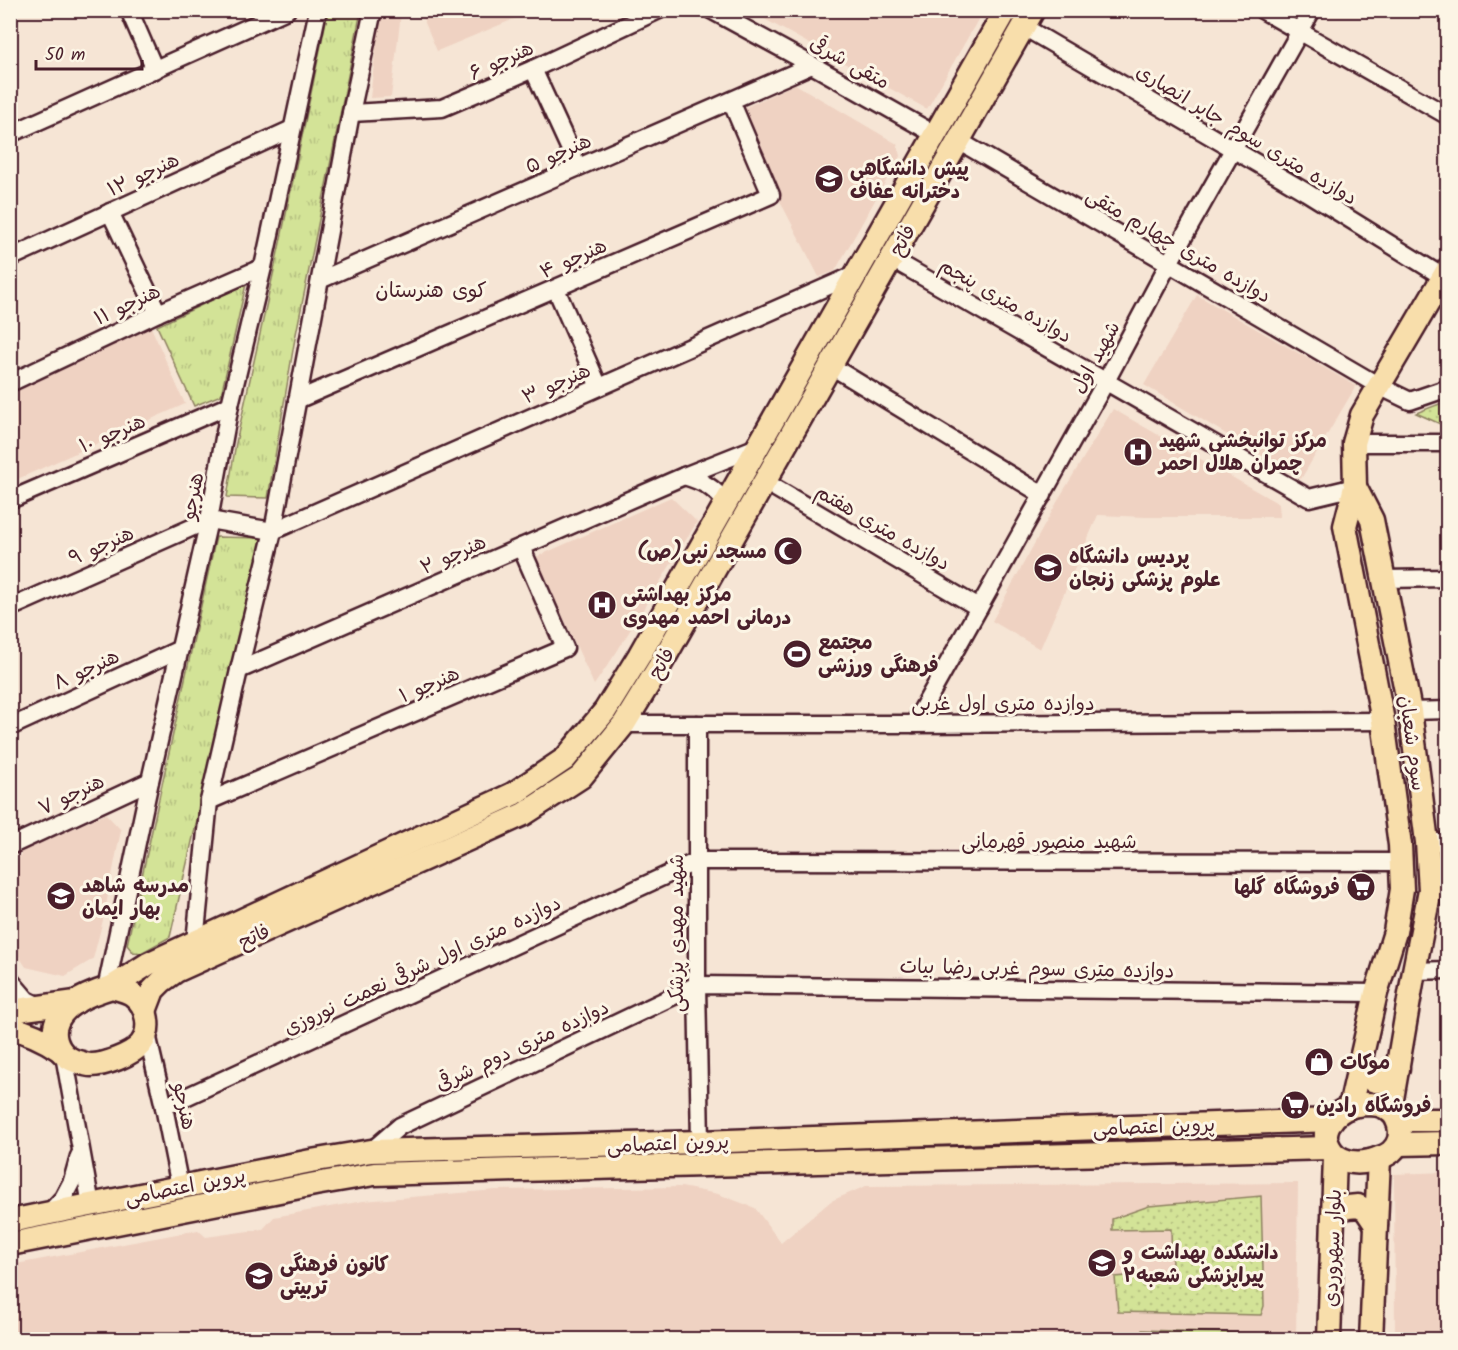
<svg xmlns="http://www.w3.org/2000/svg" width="1458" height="1350" viewBox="0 0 1458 1350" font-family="Kalam,'Playpen Sans Arabic',sans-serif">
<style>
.built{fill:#efd2c2}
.grass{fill:url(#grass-dots);stroke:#8e8161;stroke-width:1.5}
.park{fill:url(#park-tufts);stroke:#8e8161;stroke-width:1.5}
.pitch{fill:#d3e397;stroke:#8e8161;stroke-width:1.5}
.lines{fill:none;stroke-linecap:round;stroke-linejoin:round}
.minor-casing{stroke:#4a1f2b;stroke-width:21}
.major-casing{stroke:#4a1f2b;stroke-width:27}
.minor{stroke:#fcf5e5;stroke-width:16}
.major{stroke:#f8deab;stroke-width:22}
.labels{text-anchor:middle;stroke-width:6;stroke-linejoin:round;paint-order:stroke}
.street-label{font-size:20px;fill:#4a1f2b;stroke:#fcf5e5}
.poi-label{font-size:20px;font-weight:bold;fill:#4a1f2b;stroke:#fcf5e5;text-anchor:start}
.neighbourhood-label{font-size:21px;fill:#4a1f2b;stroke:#fcf5e5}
</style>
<defs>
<pattern id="grass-dots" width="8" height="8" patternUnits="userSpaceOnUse" patternTransform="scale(1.5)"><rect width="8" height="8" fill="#d3e397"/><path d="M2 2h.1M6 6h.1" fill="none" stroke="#b7c282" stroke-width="1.8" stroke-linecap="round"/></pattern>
<pattern id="park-tufts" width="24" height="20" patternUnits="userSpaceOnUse" patternTransform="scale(1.5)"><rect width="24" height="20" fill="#d3e397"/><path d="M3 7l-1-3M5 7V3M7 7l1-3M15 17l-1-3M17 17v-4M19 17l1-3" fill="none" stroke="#b7c282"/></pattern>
</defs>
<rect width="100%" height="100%" fill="#f6e5d5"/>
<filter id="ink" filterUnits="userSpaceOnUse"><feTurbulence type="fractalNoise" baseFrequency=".0167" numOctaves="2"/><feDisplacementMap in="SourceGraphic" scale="12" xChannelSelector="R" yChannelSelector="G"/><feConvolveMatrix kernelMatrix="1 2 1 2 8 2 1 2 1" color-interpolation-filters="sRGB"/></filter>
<g filter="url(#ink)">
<g class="built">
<polygon points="420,11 533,11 437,51"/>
<polygon points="750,11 983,11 927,109"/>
<polygon points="380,12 401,13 391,97 370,98"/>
<polygon points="795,84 897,144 900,156 835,271 819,277 780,201 740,110"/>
<polygon points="1197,295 1356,386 1301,479 1144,385"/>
<polygon points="151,327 185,404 11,482 10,391"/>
<polygon points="1113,409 1279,504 1280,517 1146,517 1098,515 1040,649 992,621 1061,495"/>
<polygon points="671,497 697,522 616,653 594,685 536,557"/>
<polygon points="106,814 121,830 103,920 93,959 65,976 26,967 13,947 14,871 22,851"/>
<polygon points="1447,1172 1447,1339 1395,1339 1394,1174"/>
<polygon points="1298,1183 1296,1339 11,1340 11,1265 198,1230 206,1237 263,1229 274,1217 363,1201 496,1190 681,1187 718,1194 755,1208 781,1243 831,1201 866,1186"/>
</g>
<g class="grass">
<polygon points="1447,401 1447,427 1416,413"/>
<polygon points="1261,1196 1264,1306 1261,1315 1118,1312 1115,1277 1162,1273 1172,1268 1171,1229 1112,1230 1112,1219 1149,1206"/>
</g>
<g class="park">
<polygon points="328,11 361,11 294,344 268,498 227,497 236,443 280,243"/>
<polygon points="246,284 221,395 194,406 157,326"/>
<polygon points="216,537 262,538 170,937 141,953 133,952 127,945"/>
</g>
<polygon class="pitch" points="1142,1330 1272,1334 1272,1339 1141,1339"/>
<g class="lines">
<g class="minor-casing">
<g id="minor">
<polyline points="129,10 155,70"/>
<polyline points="711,10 812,65 936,135"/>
<polyline points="1262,10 1448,116"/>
<polyline points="1024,27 1306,192 1448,280"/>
<polyline points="533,69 578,167"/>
<polyline points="351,113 442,108 533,69 659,10"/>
<polyline points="10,134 287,10"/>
<polyline points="959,141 1379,386 1410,401 1448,388"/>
<polyline points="110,212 158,313"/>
<polyline points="10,258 292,129"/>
<polyline points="892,259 1309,498 1355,487"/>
<polyline points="320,280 812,65"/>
<polyline points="556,289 599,387"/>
<polyline points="831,366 1043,495"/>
<polyline points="10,383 158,313 263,267"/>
<polyline points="297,400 771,195 731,101"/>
<polyline points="1354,443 1448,443"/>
<path d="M684,476C704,482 713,487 726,503"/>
<polyline points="765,482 979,608"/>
<polyline points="10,500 230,405"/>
<polyline points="1384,579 1448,578"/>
<polyline points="10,608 209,520 273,531 856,274"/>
<polyline points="239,670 684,476 757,447"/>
<polyline points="1410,711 1448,710"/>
<polyline points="624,724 914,724 1383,721"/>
<polyline points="697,724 697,985 700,1142"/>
<polyline points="914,724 1106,381 1169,263 1312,10"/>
<polyline points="10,727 180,649"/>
<polyline points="209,801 565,648 521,547"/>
<polyline points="1427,842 1448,842"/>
<polyline points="10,846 150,781"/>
<polyline points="195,942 209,801 239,670 273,531 351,113 373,10"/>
<polyline points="1414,971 1448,970"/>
<polyline points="10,980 27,1000 41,1007"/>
<polyline points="106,989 150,781 209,520 230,405 263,267 318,10"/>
<polyline points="147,1034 164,1107 180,1187"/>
<polyline points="64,1055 91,1205"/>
<polyline points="164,1107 697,861 1401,862"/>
<polyline points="371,1151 400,1126 697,985 1376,993"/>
<polyline points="49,1213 63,1198 72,1181 79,1156"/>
</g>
</g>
<g class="major-casing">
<g id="major">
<polyline points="1355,487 1372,520 1410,711 1427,842 1430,890 1414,971 1390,1111"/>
<polyline points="112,987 148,964 513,794 565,759 605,711 639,656 1006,10"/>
<path d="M112,987C119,989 128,991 133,995C148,1006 152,1030 141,1044C132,1055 104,1065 91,1065C89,1065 83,1064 82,1063C69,1060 60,1054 56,1041C47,1009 88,994 112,987Z"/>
<polyline points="10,1011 76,1002"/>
<polyline points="145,1011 153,990 162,981 176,971 524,814 581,777 624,724 659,667 1033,10"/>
<path d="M10,1028C30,1032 44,1039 60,1050"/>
<path d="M1359,1066C1370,1085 1385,1087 1398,1069"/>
<path d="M1364,1104C1368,1104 1374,1104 1378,1105C1399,1109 1408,1137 1391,1152C1385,1157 1377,1159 1370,1161C1361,1163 1350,1163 1342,1159C1334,1156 1330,1150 1327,1142C1322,1126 1336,1112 1350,1107C1354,1105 1360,1105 1364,1104Z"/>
<polyline points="1350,1107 1376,993 1395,932 1402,889 1400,845 1383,721 1345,526 1355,487 1354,443 1362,415 1448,269"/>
<polyline points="1398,1120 1448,1120"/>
<polyline points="1398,1144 1448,1143"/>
<polyline points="1333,1220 1339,1210 1348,1207 1358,1206 1366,1210 1376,1225"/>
<polyline points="10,1221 311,1161 371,1151 700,1142 1332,1120"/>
<polyline points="10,1244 315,1184 374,1174 1329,1148"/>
<polyline points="1329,1340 1335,1156"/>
<polyline points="1371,1340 1379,1158"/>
</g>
</g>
<use href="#minor" class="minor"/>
<use href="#major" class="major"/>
</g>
</g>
<defs>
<g id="school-disc" transform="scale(1.5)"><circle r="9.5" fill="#4a1f2b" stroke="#fcf5e5"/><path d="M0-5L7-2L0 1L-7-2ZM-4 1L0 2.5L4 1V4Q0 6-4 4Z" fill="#fff"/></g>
<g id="hospital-disc" transform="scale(1.5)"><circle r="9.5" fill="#4a1f2b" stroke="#fcf5e5"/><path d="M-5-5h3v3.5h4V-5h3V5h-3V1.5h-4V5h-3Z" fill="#fff"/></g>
<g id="mosque-disc" transform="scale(1.5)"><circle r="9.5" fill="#4a1f2b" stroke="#fcf5e5"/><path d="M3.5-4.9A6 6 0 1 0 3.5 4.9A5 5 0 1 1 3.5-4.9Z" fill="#fff"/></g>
<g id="university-disc" transform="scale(1.5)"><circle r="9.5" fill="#4a1f2b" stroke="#fcf5e5"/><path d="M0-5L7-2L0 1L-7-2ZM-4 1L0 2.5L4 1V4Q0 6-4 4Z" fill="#fff"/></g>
<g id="stadium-disc" transform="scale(1.5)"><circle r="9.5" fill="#4a1f2b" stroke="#fcf5e5"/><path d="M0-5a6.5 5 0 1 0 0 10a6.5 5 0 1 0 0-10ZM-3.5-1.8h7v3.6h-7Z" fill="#fff"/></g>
<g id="supermarket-disc" transform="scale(1.5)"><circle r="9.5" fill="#4a1f2b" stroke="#fcf5e5"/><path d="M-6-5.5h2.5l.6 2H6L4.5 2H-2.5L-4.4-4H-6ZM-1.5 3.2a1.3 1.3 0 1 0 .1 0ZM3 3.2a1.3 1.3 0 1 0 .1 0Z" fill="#fff"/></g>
<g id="shop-disc" transform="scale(1.5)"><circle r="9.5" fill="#4a1f2b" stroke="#fcf5e5"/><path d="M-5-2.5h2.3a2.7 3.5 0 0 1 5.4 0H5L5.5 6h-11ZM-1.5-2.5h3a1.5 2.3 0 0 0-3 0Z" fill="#fff"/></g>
</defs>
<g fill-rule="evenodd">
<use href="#school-disc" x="829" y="179"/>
<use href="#hospital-disc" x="1138" y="452"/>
<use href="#mosque-disc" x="788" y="551"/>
<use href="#university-disc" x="1048" y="568"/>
<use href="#hospital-disc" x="602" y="605"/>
<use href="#stadium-disc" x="797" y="654"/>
<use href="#supermarket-disc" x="1361" y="887"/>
<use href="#school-disc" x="61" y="896"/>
<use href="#shop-disc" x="1319" y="1062"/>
<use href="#supermarket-disc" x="1295" y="1105"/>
<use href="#university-disc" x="1102" y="1263"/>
<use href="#university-disc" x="259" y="1276"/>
</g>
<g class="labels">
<g class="street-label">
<text transform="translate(501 60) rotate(-24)" y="7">هنرجو ۶</text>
<text transform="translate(850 62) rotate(29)" y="7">متقی شرقی</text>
<text transform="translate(1247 134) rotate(31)" y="7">دوازده متری سوم جابر انصاری</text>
<text transform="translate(558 153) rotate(-24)" y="7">هنرجو ۵</text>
<text transform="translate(143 174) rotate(-25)" y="7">هنرجو ۱۲</text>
<text transform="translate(902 240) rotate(-60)" y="7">فاتح</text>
<text transform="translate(1179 245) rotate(30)" y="7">دوازده متری چهارم متقی</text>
<text transform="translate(573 258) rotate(-24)" y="7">هنرجو ۴</text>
<text transform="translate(1006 300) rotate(30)" y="7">دوازده متری پنجم</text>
<text transform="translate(127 304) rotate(-25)" y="7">هنرجو ۱۱</text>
<text transform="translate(1095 357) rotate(-61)" y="7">شهید اول</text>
<text transform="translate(556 383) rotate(-24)" y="7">هنرجو ۳</text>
<text transform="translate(112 433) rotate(-23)" y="7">هنرجو ۱۰</text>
<text transform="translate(192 496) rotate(-79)" y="7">هنرجو</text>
<text transform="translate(883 527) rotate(30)" y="7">دوازده متری هفتم</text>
<text transform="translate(101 545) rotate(-24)" y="7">هنرجو ۹</text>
<text transform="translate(453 554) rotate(-24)" y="7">هنرجو ۲</text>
<text transform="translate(661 663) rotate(-59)" y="7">فاتح</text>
<text transform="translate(86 669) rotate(-25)" y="7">هنرجو ۸</text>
<text transform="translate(429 684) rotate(-23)" y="7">هنرجو ۱</text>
<text x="1003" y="710">دوازده متری اول غربی</text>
<text transform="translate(1413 743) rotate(82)" y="7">سوم شعبان</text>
<text transform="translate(71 794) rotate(-25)" y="7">هنرجو ۷</text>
<text x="1049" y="848">شهید منصور قهرمانی</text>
<text transform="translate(676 933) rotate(-90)" y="7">شهید مهدی پزشکی</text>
<text transform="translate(254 936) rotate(-24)" y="7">فاتح</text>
<text transform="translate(422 965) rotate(-25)" y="7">دوازده متری اول شرقی نعمت نوروزی</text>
<text transform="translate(1037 968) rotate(1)" y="7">دوازده متری سوم غربی رضا بیات</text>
<text transform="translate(522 1045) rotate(-25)" y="7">دوازده متری دوم شرقی</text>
<text transform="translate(185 1106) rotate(78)" y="7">هنرجو</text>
<text transform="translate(1154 1126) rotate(-2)" y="7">پروین اعتصامی</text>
<text transform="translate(668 1143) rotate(-2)" y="7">پروین اعتصامی</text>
<text transform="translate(185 1186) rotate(-11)" y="7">پروین اعتصامی</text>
<text transform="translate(1332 1248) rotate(-88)" y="7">بلوار سهروردی</text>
</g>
<g class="poi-label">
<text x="850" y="175">پیش دانشگاهی<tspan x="850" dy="23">دخترانه عفاف</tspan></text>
<text x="1159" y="447">مرکز توانبخشی شهید<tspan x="1159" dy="23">چمران هلال احمر</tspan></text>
<text x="767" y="558" text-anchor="end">مسجد نبی(ص)</text>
<text x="1069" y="563">پردیس دانشگاه<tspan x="1069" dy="23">علوم پزشکى زنجان</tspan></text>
<text x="623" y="601">مرکز بهداشتی<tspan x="623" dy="23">درمانی احمد مهدوی</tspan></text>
<text x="818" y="649">مجتمع<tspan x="818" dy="23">فرهنگی ورزشی</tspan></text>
<text x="82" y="892">مدرسه شاهد<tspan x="82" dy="23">بهار ایمان</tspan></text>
<text x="1340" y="894" text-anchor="end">فروشگاه گلها</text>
<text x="1340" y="1069">موکات</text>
<text x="1316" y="1112">فروشگاه رادین</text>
<text x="1123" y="1259">دانشکده بهداشت و<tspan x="1123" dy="23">پیراپزشکى شعبه۲</tspan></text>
<text x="280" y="1271">کانون فرهنگی<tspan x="280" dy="23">تربیتی</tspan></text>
</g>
<g class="neighbourhood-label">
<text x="431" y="297">کوی هنرستان</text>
</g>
</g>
<rect width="1458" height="1350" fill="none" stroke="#fcf5e5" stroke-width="36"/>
<rect x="18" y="18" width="1422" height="1314" fill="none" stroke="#4a1f2b" stroke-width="2" filter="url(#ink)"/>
<path d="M36 60v9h106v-9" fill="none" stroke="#4a1f2b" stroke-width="3"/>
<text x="45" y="60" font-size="18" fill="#4a1f2b" stroke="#fcf5e5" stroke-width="4.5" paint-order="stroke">50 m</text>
</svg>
